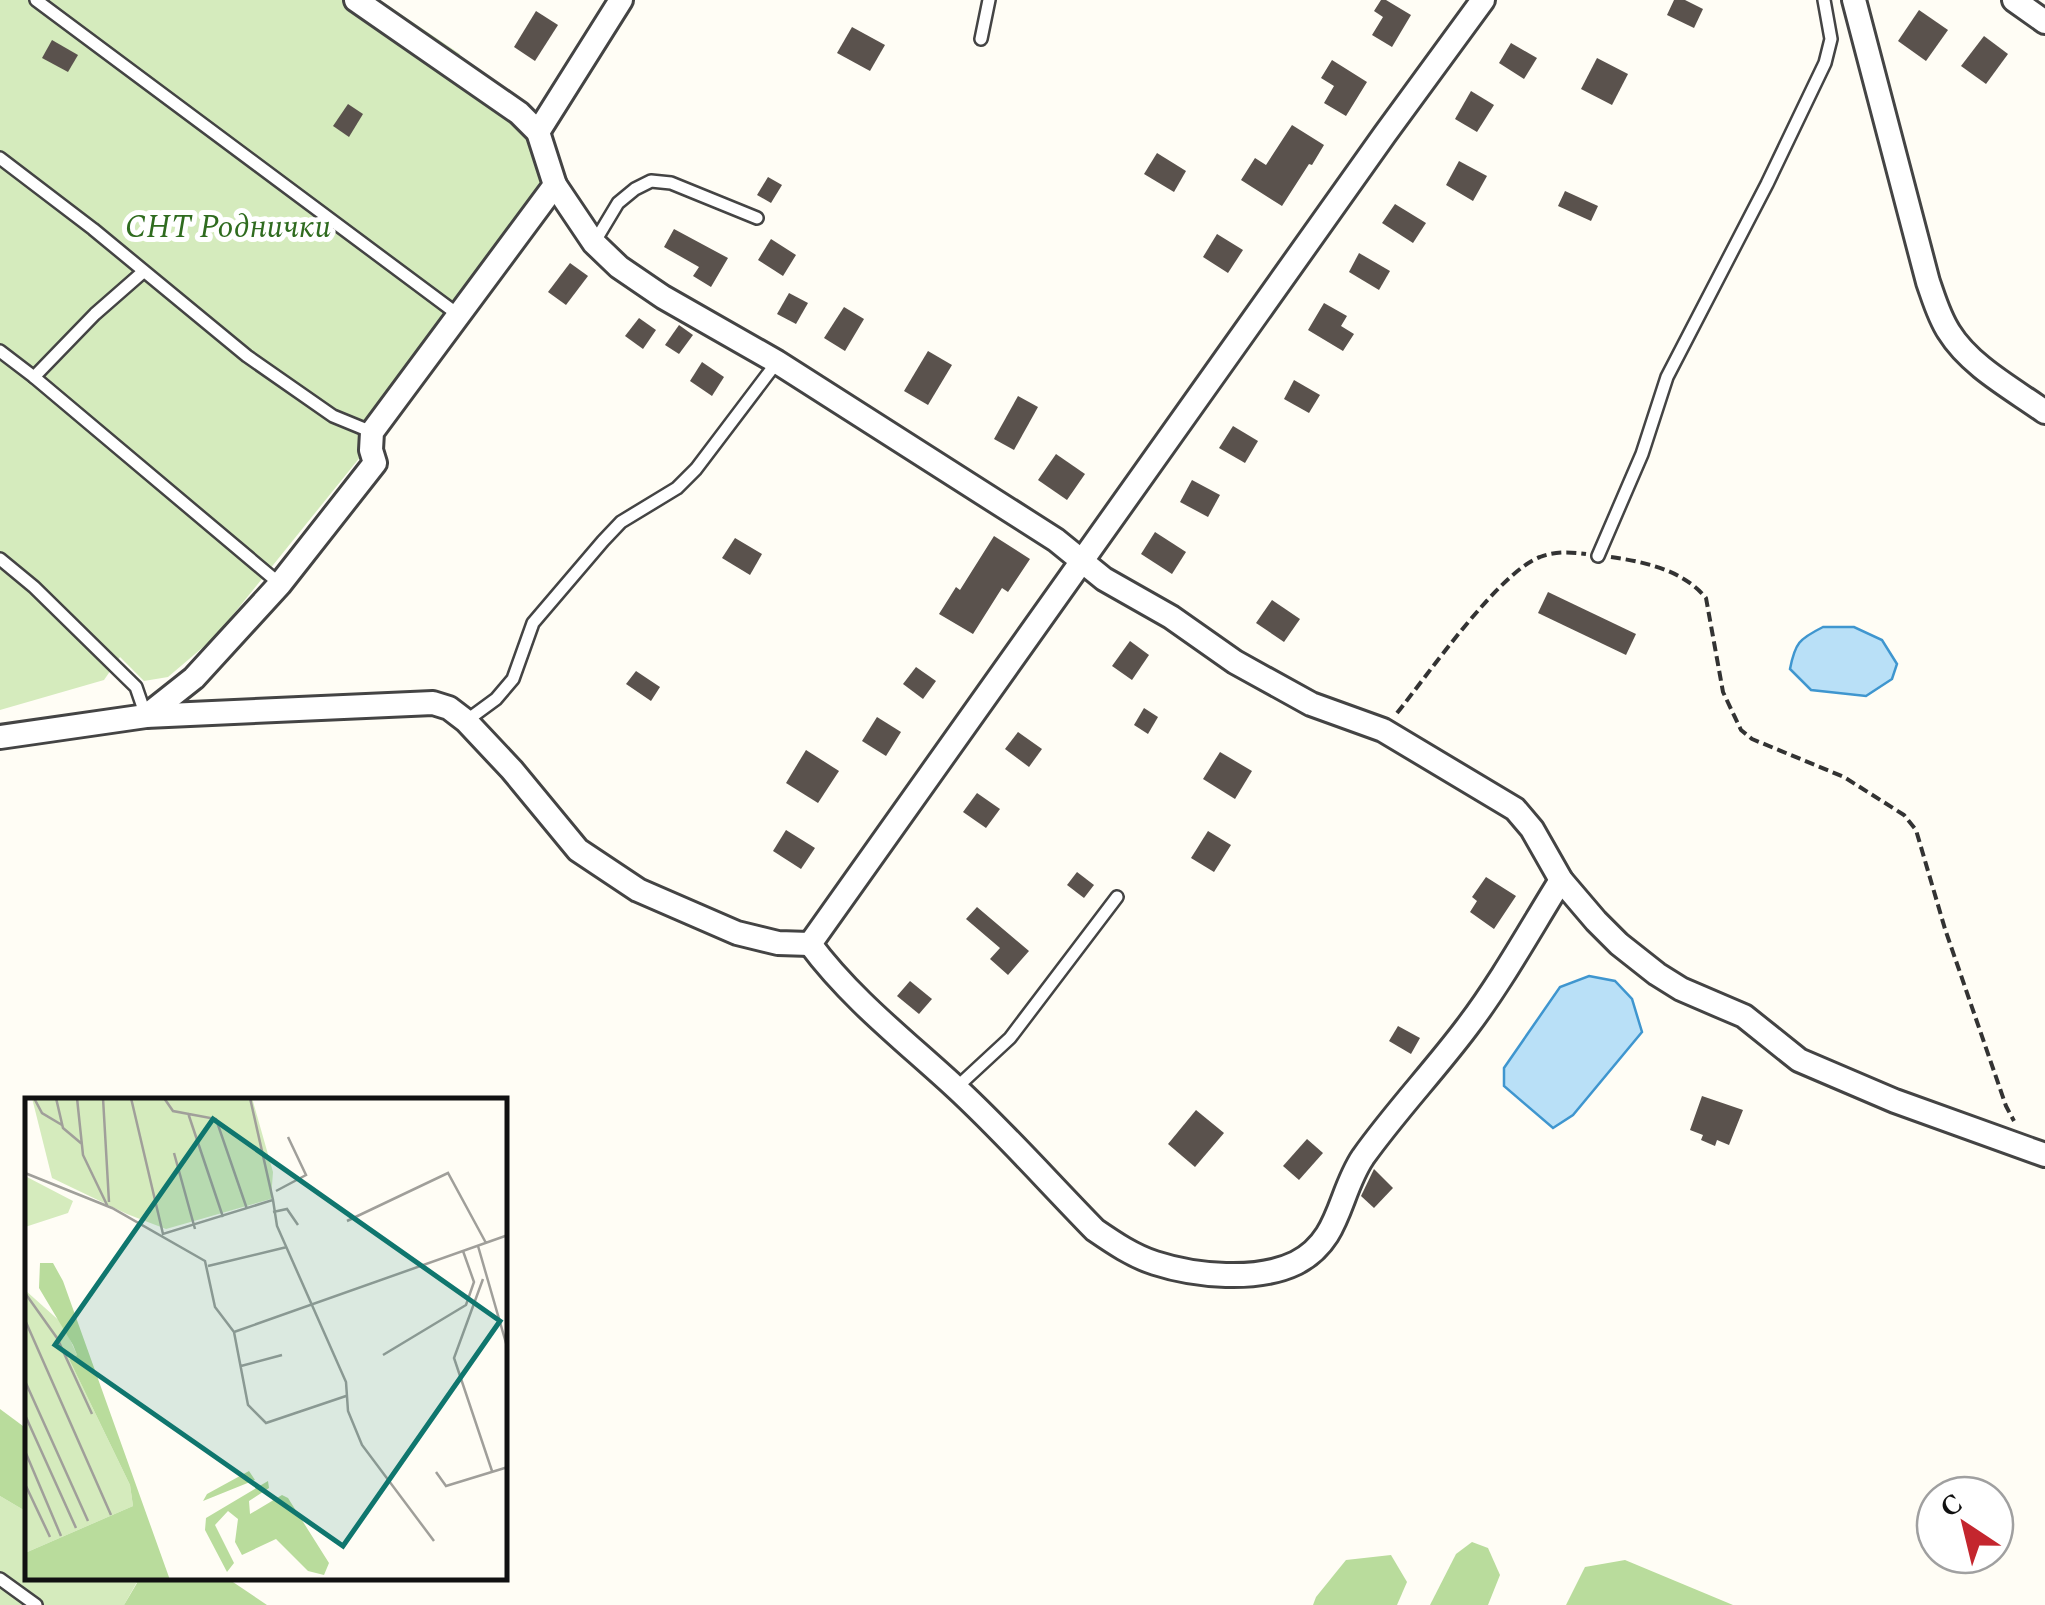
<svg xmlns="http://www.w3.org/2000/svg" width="2045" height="1605" viewBox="0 0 2045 1605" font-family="Spectral,serif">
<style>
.green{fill:#d5ebbd}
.forest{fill:#b9dc9c}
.water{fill:#b9e0f7;stroke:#3f96cf;stroke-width:2.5}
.building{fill:#5a524d}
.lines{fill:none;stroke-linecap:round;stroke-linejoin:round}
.lane-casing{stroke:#444;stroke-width:16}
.street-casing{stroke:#444;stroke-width:28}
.path{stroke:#333;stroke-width:4;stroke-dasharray:10 5;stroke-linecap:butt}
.lane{stroke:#fff;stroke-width:11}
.street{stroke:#fff;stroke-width:22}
.labels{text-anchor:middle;stroke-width:10;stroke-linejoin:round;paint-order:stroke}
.park-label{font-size:32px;font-style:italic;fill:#2f6b1f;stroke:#fff}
.inset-road{fill:none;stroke:#a09f9a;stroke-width:2.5}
.view{fill:#0f766e;fill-opacity:0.15;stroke:#0f766e;stroke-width:5}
.inset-edge{fill:none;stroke:#111;stroke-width:5}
</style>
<rect width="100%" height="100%" fill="#fffdf5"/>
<g class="green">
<polygon points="0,0 380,0 460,54 449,77 519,127 535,149 541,186 372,411 359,443 361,456 215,637 168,677 144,681 120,657 104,680 0,710"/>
<polygon points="0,1496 27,1512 28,1578 131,1578 137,1582 124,1605 0,1605"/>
</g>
<g class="forest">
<polygon points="0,1409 27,1429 27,1512 0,1496"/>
<polygon points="1472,1542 1488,1548 1500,1575 1488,1605 1430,1605 1456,1554"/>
<polygon points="1391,1555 1407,1582 1397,1605 1313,1605 1316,1597 1346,1560"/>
<polygon points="1625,1560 1733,1605 1566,1605 1585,1567"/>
<polygon points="131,1578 227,1578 267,1605 124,1605 137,1583"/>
</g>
<g class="water">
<path d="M1823,627H1854L1882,640L1897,664L1892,679L1866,696L1811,690L1790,669C1795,643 1799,639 1823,627Z"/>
<polygon points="1589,976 1615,981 1632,999 1642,1032 1573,1115 1553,1128 1504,1086 1504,1068 1560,987"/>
</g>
<g class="building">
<polygon points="1381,0 1386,0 1411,15 1392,47 1372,35 1383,17 1374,11"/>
<polygon points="1674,0 1685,0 1703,9 1694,28 1667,15"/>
<polygon points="1919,10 1948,30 1926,61 1898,41"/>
<polygon points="536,11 558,25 535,61 514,47"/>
<polygon points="852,27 885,45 870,71 837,53"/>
<polygon points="1984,36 2008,54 1986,84 1961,66"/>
<polygon points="52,40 78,55 68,72 42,58"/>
<polygon points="1511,43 1537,58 1524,79 1499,63"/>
<polygon points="1597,58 1628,74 1612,105 1581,89"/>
<polygon points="1332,60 1367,82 1346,116 1324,103 1334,86 1321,78"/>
<polygon points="1471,91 1494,105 1477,132 1455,119"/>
<polygon points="348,104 363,114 349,137 333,126"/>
<polygon points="1292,125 1324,145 1312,165 1309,164 1282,206 1241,180 1255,158 1266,165"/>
<polygon points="1157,153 1186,171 1174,192 1144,174"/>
<polygon points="1459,161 1487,176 1473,201 1446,185"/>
<polygon points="768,177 782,185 771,203 757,195"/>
<polygon points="1565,191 1598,206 1591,221 1558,206"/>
<polygon points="1395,204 1426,223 1413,243 1382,223"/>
<polygon points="674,229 728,258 711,287 693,276 699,267 664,247"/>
<polygon points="1217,234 1243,250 1228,273 1203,257"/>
<polygon points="771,239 796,255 783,276 758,260"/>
<polygon points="1359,253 1390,271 1379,290 1349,272"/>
<polygon points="570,263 588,276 566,305 548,292"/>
<polygon points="789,293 808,303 796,324 777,314"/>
<polygon points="1324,303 1347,316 1341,326 1354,334 1343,351 1308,330"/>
<polygon points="844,307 864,319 845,351 824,338"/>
<polygon points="639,318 656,330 643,349 625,336"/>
<polygon points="679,325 693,335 679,354 665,345"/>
<polygon points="928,351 952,365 928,405 904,391"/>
<polygon points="702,362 724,377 712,396 690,381"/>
<polygon points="1294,380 1320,395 1309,413 1284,399"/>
<polygon points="1018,396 1038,407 1014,450 994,439"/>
<polygon points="1233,426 1258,441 1245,463 1219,448"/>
<polygon points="1056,454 1085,474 1067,500 1038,480"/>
<polygon points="1192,480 1220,495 1208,517 1180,502"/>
<polygon points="1155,532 1186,552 1172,574 1141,554"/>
<polygon points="994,536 1030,559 1008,592 1002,588 973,634 939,614 956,587 960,590"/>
<polygon points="735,538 762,554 750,575 722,558"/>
<polygon points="1548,592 1636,634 1626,655 1538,613"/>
<polygon points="1272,600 1300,619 1284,642 1256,623"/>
<polygon points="1130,641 1149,655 1132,680 1112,666"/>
<polygon points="916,667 936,681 923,699 903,684"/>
<polygon points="636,671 660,687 651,701 626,684"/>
<polygon points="1144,708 1158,717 1148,734 1134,725"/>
<polygon points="877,717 901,732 886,756 862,741"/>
<polygon points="1018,732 1042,749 1029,767 1005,749"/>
<polygon points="806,750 839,771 818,803 786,783"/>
<polygon points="1220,752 1252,771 1235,799 1203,779"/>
<polygon points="977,793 1000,809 986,828 963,812"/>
<polygon points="786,830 815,848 801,869 773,851"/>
<polygon points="1208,831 1231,845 1214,872 1191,858"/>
<polygon points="1077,872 1094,885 1084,898 1067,885"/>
<polygon points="1486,877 1516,896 1494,929 1470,912 1477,901 1472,897"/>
<polygon points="977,907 1029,951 1008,975 990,959 1000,948 966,919"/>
<polygon points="910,981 932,999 919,1014 897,996"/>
<polygon points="1398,1026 1420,1038 1411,1054 1389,1041"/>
<polygon points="1702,1096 1743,1110 1729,1145 1717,1140 1715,1146 1701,1140 1703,1135 1690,1130"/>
<polygon points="1196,1110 1224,1133 1195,1167 1168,1144"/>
<polygon points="1307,1139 1323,1153 1299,1180 1283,1166"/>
<polygon points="1374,1169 1393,1188 1374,1208 1361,1196"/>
</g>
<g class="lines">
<g class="lane-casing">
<g id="lane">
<polyline points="36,0 460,316"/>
<polyline points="981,39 989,0"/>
<polyline points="0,158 93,229 247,356 333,416 372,432"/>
<polyline points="594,243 618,203 635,189 651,181 671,183 757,218"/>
<polyline points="0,351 34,377 280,584"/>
<polyline points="34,377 95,314 143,272"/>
<polyline points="1598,556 1642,454 1667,377 1767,184 1825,63 1831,39 1824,0"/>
<polyline points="0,559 34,587 136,687 146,716"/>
<polyline points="466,721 496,699 513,679 533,623 603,541 621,522 677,488 696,469 777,362"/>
<polyline points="956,1088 1010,1038 1117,897"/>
<polyline points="0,1579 36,1605"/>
</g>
</g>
<g class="street-casing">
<g id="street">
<path d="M1854,0L1928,282C1934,299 1939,317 1949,332C1970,366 2013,389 2045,412"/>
<polyline points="2014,0 2045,22"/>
<polyline points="538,132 621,0"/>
<polyline points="555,185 594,243 619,267 663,297 777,362 1056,540 1104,579 1171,617 1235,662 1311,704 1383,730 1515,809 1532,829 1561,880 1596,921 1619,944 1657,974 1681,989 1744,1016 1799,1060 1895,1101 2045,1155"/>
<polyline points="146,716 194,678 280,584 375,463 371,450 372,432 555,185 538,132 519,113 356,0"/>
<polyline points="0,737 146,716 433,703 449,708 466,721 512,770 578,850 638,890 737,933 778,943 810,944"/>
<polyline points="810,944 1385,134 1483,0"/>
<path d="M810,944C851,999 904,1040 954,1086C1003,1131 1048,1182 1095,1230C1114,1243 1133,1256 1155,1263C1195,1276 1257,1282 1296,1263C1341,1240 1338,1194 1363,1157C1395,1112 1434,1071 1467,1027C1502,981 1531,928 1561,880"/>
</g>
</g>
<g class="path">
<path d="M1611,557C1645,562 1683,570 1706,598L1723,692L1741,730L1752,739L1844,777L1904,815L1916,830L1945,929L2006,1106L2014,1121"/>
<path d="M1397,713C1427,676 1499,572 1540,557C1555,551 1571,552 1586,554"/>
</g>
<use href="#lane" class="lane"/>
<use href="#street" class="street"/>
</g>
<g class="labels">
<g class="park-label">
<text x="228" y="237">СНТ Роднички</text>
</g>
</g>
<g transform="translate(25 1098)">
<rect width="482" height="482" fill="#fffdf5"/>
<path d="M7,0H227L248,74L246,101L141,131L102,116L27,80ZM0,78L48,103L43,115L0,129ZM0,192L38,226L52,257L44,261L105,387L108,408L0,455Z" fill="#d5ebbd"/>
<path d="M15,165H28L38,183L145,482H0V455L108,408L105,387L44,261L52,257L48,247L14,190ZM224,373L230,382L178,403L182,396ZM243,383L244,390L224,403L225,416L257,397L263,400L304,465L299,477L283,473L251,441L217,457L210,444L213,421L203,413L190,427L209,465L202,474L180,432L181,420Z" fill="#b9dc9c"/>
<path class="inset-road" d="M9,0L17,15L37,27M31,0L38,30L57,46M52,0L58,57L83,109M78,0L84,104M106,0L138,136L248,102L225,0M139,0L148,13L191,21L222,111M163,15L198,119M149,55L170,131M0,75L87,110L180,163L190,209L209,234L223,307L241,325L321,298M251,93L281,77L263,39M248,102L252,128L321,284L323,313L337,347L409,443M248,114L262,111L273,127M322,123L423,75L461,145M453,148L483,252M183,168L262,149M458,181L429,260L467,373M0,195L32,240L67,316M0,222L86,417M209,234L483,137M358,257L441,207L449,184L438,153M216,268L257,257M0,283L63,423M0,317L51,430M0,353L36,438M411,374L421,388L483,369M0,386L25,439"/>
<path class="view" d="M188,21L475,223L318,448L30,247Z"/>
<rect width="482" height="482" class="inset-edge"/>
</g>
<g transform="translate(1965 1525) rotate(325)"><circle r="48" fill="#ffffff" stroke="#a0a0a0" stroke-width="2.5"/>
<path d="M0-8L18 38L0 25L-18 38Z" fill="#c4262e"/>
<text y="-15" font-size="28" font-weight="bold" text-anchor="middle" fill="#111111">С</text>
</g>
</svg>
